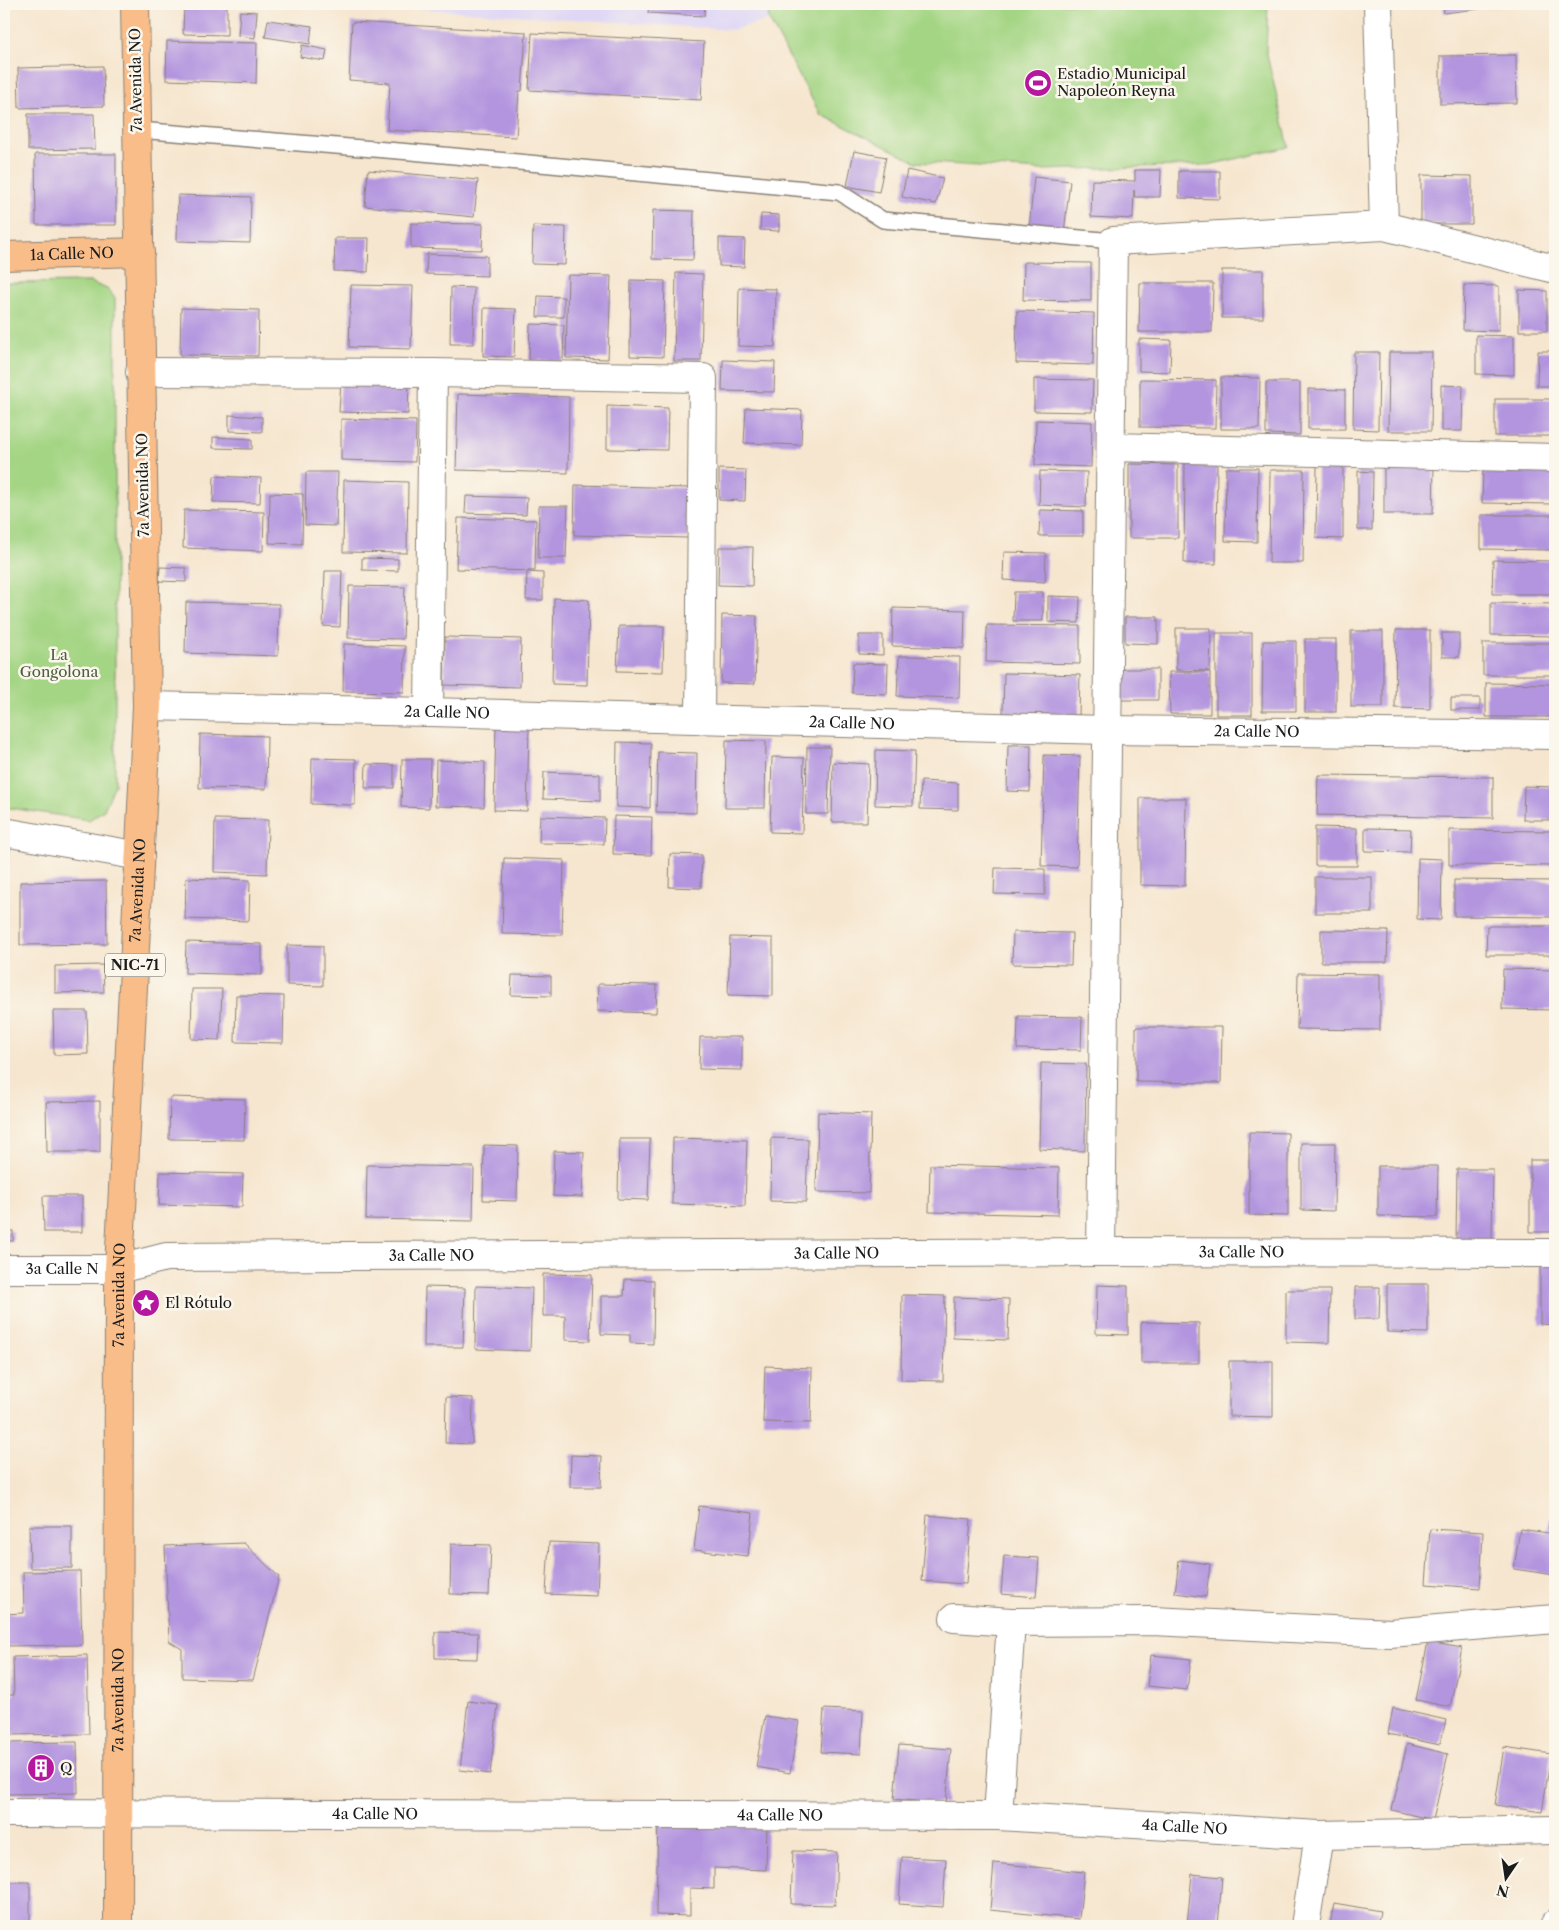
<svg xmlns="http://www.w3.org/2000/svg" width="1559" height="1930" viewBox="0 0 1559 1930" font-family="'Libre Caslon Text',serif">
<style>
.built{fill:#ddd5f6}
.green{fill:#a4d584;stroke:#607850}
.building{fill:#b395df}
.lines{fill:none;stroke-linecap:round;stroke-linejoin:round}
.service-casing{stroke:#898176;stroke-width:18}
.minor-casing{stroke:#898176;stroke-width:30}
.trunk-casing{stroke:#898176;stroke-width:30}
.service{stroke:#fff;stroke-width:15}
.minor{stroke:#fff;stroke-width:28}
.trunk{stroke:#f9bd89;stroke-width:28}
.labels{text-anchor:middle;stroke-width:5;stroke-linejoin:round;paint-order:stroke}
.shield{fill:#fbf7ec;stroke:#5f5e5a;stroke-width:1}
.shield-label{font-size:14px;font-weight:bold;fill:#1c1c1c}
.poi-label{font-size:15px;fill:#1c1c1c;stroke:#fbf7ec;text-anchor:start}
.street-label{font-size:15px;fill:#1c1c1c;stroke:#fbf7ec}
.park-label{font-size:15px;fill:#4c5d40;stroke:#fbf7ec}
</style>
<rect width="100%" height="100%" fill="#fbf7ec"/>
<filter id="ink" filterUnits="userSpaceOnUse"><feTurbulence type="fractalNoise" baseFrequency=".02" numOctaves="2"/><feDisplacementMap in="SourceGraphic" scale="10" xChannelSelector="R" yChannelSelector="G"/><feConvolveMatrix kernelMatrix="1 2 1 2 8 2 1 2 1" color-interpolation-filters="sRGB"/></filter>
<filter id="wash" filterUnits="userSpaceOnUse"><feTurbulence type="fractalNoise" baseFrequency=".0096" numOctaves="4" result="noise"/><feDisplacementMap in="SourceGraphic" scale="20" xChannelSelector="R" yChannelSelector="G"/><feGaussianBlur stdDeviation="1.12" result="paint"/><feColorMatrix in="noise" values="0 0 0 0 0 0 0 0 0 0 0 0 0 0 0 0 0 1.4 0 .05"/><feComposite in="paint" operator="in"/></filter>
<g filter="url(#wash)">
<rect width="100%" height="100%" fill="#f6e6cf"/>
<polygon class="built" points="353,4 766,4 769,20 733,30"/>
<g class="green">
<polygon points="767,4 1268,4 1266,51 1289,147 1208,165 1041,170 916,162 820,114 769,20"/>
<polygon points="90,282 107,289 115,298 115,784 104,810 89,820 4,807 4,283"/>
</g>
<g id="blocks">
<g class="building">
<polygon points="184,4 227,4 227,35 183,34"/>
<polygon points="649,4 705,4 704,16 648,13"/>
<polygon points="1443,4 1509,4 1510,5 1444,13"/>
<polygon points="240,11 257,12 255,38 238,36"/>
<polygon points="268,20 312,26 310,44 265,37"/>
<polygon points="352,22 526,32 522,91 519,91 516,137 387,130 390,83 349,80"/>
<polygon points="532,33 704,42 701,100 529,90"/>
<polygon points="167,41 257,43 256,83 166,80"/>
<polygon points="302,45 327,50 325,61 300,57"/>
<polygon points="1516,55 1517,103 1440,104 1440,56"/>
<polygon points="103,66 104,106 19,108 18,68"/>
<polygon points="28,114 94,114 95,149 28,150"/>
<polygon points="854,151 886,157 879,192 847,186"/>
<polygon points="35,154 116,154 116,225 36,225"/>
<polygon points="368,170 478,180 474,217 365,206"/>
<polygon points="907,170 943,178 936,204 902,197"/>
<polygon points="1135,170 1161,170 1160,197 1135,197 1134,190 1133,219 1091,217 1092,180 1135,181"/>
<polygon points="1179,171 1220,171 1220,199 1179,198"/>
<polygon points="1421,175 1472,176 1472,224 1421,224"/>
<polygon points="1034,177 1070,181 1064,233 1029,229"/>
<polygon points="178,195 251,197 250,243 177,241"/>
<polygon points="653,210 694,211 693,260 652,259"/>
<polygon points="761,214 779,215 779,231 760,230"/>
<polygon points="411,223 483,224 482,250 411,248"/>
<polygon points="533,226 566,227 565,265 532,264"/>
<polygon points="335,238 369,238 368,272 334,271"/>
<polygon points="719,238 745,239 744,267 719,266"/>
<polygon points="427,254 487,256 487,276 426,274"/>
<polygon points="1024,262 1091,263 1091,301 1023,300"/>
<rect x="1222" y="270" width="41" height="48"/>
<polygon points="676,273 703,274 701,361 674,361"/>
<polygon points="568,275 611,276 608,359 566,358"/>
<polygon points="631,280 665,281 663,357 630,356"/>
<polygon points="1140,283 1213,283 1212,332 1139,332"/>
<polygon points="351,285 413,286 411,349 349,347"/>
<polygon points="1464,285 1499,286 1499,331 1463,330"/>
<polygon points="451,287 474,288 473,344 450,344"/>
<polygon points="739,288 776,289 775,347 738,346"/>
<polygon points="1519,290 1547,291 1547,331 1519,331"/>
<polygon points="538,296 564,297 564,317 537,317"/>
<polygon points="181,308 259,310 258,356 180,355"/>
<polygon points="484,308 516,309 514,357 483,356"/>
<polygon points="1017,311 1094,313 1093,365 1016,363"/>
<polygon points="530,324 564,325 563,361 529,360"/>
<polygon points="1476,335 1514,336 1514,375 1476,374"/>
<polygon points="1139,339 1171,340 1170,372 1139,371"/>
<polygon points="1538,351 1555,351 1555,386 1537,386"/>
<polygon points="1354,352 1379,352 1378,430 1353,429"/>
<polygon points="1389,352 1432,352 1431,431 1388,431"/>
<polygon points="723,360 775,362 774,392 722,391"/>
<polygon points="1221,377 1260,378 1259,429 1221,429"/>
<polygon points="1034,379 1093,380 1092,412 1034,411"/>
<polygon points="1140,379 1216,380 1215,428 1140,427"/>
<polygon points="341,380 409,382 408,414 339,412"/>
<polygon points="1266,382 1300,382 1300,435 1266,434"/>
<polygon points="1441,385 1463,386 1462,431 1441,431"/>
<polygon points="1308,389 1345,390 1345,429 1308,429"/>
<polygon points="458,394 569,397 568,473 456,470"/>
<rect x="1495" y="399" width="60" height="37"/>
<polygon points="607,406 668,408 667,450 607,449"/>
<polygon points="746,408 802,410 801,445 744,443"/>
<polygon points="229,415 262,417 262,432 229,431"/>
<polygon points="341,419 416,421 415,462 341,460"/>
<polygon points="1036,420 1092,422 1091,467 1035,465"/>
<polygon points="213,437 252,439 252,449 213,448"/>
<polygon points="1185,461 1217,462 1216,564 1184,563"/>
<polygon points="1129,464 1178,465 1178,538 1129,538"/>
<polygon points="1317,466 1343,467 1343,539 1316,538"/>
<polygon points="1384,466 1434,467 1433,514 1384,514"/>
<polygon points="1226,468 1258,468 1257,542 1225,541"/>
<polygon points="719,469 746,470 745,501 719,500"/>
<polygon points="1270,470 1304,470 1303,563 1269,563"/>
<polygon points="1483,470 1555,471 1555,504 1482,503"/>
<polygon points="1040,471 1087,472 1086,507 1039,505"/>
<polygon points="1358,471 1373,472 1372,530 1358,530"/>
<polygon points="306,472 338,472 336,526 305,525"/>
<polygon points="214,476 261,478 260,503 213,502"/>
<polygon points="344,480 408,482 407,553 343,552"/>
<polygon points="575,485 689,488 688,538 574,535"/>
<polygon points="270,493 303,494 302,544 269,543"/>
<polygon points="466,496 527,498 526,515 465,513"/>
<polygon points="539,506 568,506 566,558 538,558"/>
<polygon points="184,510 264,512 263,551 183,548"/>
<polygon points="1040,510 1083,511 1083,536 1039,536"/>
<polygon points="1481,515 1555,515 1555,550 1481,549"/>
<polygon points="458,518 536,520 535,571 456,569"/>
<polygon points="719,547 753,547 752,586 718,585"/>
<polygon points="1004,552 1046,553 1045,582 1003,580"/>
<polygon points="362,558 398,559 398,571 362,570"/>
<polygon points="1493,560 1555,561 1555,594 1492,594"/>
<polygon points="160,567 186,568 186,582 159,581"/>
<polygon points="325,571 342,571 340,627 323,626"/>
<polygon points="527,572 543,573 543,600 526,600"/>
<polygon points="349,586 405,587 403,639 348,638"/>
<polygon points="1014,592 1043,592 1043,621 1013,621"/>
<polygon points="1048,596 1080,597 1079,623 1048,622"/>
<polygon points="554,598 589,600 587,685 552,684"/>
<polygon points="186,602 279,604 278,656 185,653"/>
<polygon points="1491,603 1555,604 1555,636 1491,635"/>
<polygon points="893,608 965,610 964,648 892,646"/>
<polygon points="722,615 757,616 755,684 721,683"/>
<polygon points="1125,617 1158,617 1158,644 1125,643"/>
<polygon points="987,625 1080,626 1080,664 986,662"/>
<polygon points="619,626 664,626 663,672 617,671"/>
<polygon points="1176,628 1211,628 1210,671 1176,670"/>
<polygon points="1396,630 1430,630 1430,709 1395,708"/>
<rect x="1351" y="631" width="32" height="76"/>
<rect x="1216" y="633" width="36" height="82"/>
<rect x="1442" y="633" width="17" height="24"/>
<polygon points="859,635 883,635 883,655 859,654"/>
<polygon points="445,637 521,639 520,687 444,685"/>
<rect x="1305" y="639" width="31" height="73"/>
<polygon points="1263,641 1296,641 1296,711 1262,711"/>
<rect x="1483" y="643" width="72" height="32"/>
<polygon points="344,644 405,646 404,692 343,691"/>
<polygon points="899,656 960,657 959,698 897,696"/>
<polygon points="853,663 888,664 887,694 852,693"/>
<rect x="1120" y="669" width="38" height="31"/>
<polygon points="1169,672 1210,672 1210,714 1170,714"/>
<polygon points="1004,673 1080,675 1079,715 1003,713"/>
<polygon points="1486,683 1555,684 1555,717 1486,717"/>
<rect x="1451" y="698" width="29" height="12"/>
<polygon points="496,727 529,728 527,811 494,810"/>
<polygon points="200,734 267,736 266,789 199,788"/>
<polygon points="726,740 766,741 765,808 725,808"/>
<polygon points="617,742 651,743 650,808 616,807"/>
<polygon points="1008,745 1031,745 1030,792 1007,791"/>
<polygon points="807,747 830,747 828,814 806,814"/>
<polygon points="876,750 915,751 913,806 875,805"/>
<polygon points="658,752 697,753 696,813 656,812"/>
<polygon points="1044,755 1080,756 1077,867 1041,866"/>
<polygon points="772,757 804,758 802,833 770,832"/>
<polygon points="312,758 356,759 355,805 311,804"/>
<polygon points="402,759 430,759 429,808 401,807"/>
<polygon points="436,760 485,762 484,807 435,806"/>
<polygon points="833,762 869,764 867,822 832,822"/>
<polygon points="366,764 394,765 394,788 365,788"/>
<polygon points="544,772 600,774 600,801 543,799"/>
<polygon points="1318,775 1493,777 1493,818 1317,815"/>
<polygon points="921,781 958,783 958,810 920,809"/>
<polygon points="1524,786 1555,787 1555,820 1523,820"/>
<polygon points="1140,798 1186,798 1185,886 1140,885"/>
<polygon points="540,816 605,818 604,844 539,843"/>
<polygon points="614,816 652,817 651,855 613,854"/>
<polygon points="215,819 268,820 267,874 214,872"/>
<polygon points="1315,827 1357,828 1357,866 1315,866"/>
<polygon points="1365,828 1411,829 1410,852 1365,851"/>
<polygon points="1449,830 1555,831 1555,866 1449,865"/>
<polygon points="4,845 10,845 5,896 4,896"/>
<polygon points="670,854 702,855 701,888 669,887"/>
<polygon points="504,858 564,860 562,935 502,934"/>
<polygon points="1418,858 1442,859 1441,920 1417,919"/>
<polygon points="995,868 1045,869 1045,895 994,894"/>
<rect x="1315" y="877" width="57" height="36"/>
<polygon points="186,878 250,880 249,921 185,919"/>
<polygon points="1454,880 1555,881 1555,917 1454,916"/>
<polygon points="106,881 107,944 20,945 20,882"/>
<polygon points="1487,926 1555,926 1555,955 1486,955"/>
<polygon points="1321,930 1388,931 1387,962 1321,962"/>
<polygon points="1013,932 1072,933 1071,965 1012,964"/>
<polygon points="730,937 773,938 773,996 728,995"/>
<polygon points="186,942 262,944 262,975 185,973"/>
<polygon points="287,945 323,946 323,986 287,985"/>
<polygon points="103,965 104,992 55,993 55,966"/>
<polygon points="1503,969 1555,970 1555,1010 1502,1009"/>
<polygon points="1298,973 1380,974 1380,1030 1297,1029"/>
<polygon points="512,975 551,976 551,996 511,995"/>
<polygon points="598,984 657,985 656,1013 597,1011"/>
<polygon points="192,989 222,989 220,1040 191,1039"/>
<polygon points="236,995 284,996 283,1043 235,1042"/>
<polygon points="53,1011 87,1011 88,1054 54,1055"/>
<polygon points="1018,1016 1082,1017 1081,1050 1017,1049"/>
<polygon points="1136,1027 1222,1027 1221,1083 1136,1082"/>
<polygon points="700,1037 742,1037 742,1070 699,1069"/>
<polygon points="1041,1063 1086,1064 1085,1151 1039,1149"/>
<polygon points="170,1097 245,1099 244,1140 169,1139"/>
<polygon points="100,1101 100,1152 47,1152 46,1102"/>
<polygon points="818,1112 871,1114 869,1193 816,1192"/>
<polygon points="1249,1132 1288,1133 1288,1216 1249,1215"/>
<polygon points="673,1138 747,1140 745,1206 672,1204"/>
<polygon points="771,1138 808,1139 806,1202 770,1201"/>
<polygon points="619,1139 650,1139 648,1200 618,1199"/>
<polygon points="1301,1143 1335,1143 1334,1211 1301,1210"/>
<polygon points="484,1145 518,1146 517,1201 483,1200"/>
<polygon points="554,1151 584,1152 582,1197 553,1196"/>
<rect x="1530" y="1160" width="25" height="72"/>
<polygon points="367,1165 474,1167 473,1221 366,1219"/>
<polygon points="930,1165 1059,1168 1058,1215 929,1212"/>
<polygon points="1378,1166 1438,1166 1437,1217 1378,1216"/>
<polygon points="1457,1169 1493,1169 1492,1241 1456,1241"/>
<polygon points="160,1172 243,1174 242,1207 159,1205"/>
<polygon points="43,1196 82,1196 82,1232 44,1232"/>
<rect x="4" y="1231" width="9" height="10"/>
<polygon points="1540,1263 1555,1263 1555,1325 1540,1324"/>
<polygon points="543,1274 592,1275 590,1341 565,1340 565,1316 543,1316"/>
<polygon points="625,1279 654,1280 653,1344 630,1343 630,1335 601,1334 601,1296 624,1296"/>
<polygon points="1387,1284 1428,1284 1428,1333 1387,1332"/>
<polygon points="1097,1285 1128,1286 1128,1335 1096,1334"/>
<polygon points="476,1286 532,1288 530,1351 475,1349"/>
<polygon points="425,1287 465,1288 463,1347 424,1347"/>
<polygon points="1355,1287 1380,1287 1379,1319 1355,1319"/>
<polygon points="1286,1290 1330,1290 1329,1343 1286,1342"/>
<polygon points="902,1295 945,1296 943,1381 901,1380"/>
<polygon points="954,1297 1009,1299 1008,1340 953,1338"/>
<polygon points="1141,1322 1199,1323 1199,1363 1141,1363"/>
<polygon points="1229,1361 1273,1361 1273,1417 1229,1416"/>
<polygon points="765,1366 812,1368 811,1423 763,1422"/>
<polygon points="446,1397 473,1398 472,1444 445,1443"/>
<polygon points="571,1455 602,1456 601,1487 570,1487"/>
<polygon points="699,1506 753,1513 748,1556 694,1550"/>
<polygon points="927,1515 971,1519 966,1584 922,1581"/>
<polygon points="1550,1516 1555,1517 1555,1575 1514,1569 1520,1529 1548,1533"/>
<polygon points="29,1526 72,1526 72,1568 30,1568"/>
<polygon points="1430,1529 1483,1532 1480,1588 1426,1584"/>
<polygon points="549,1542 599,1544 597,1596 546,1594"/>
<polygon points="244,1543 279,1577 253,1680 182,1678 182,1649 169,1641 165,1546"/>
<polygon points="451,1544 491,1545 489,1595 450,1594"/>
<polygon points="1004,1556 1039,1558 1036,1597 1001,1594"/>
<polygon points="1179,1560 1210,1564 1206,1597 1175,1593"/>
<polygon points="80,1571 82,1645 4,1646 4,1614 24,1613 23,1572"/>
<polygon points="435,1632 478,1633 477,1659 435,1658"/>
<polygon points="1428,1642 1462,1648 1450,1707 1416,1700"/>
<polygon points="87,1655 89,1734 4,1735 4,1695 14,1695 13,1657"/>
<polygon points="1151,1655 1191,1659 1187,1690 1147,1686"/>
<polygon points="468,1701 498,1705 490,1774 460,1770"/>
<polygon points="1393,1708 1446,1720 1440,1745 1388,1734"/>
<polygon points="824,1709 863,1711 861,1754 821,1752"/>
<polygon points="765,1716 799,1721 790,1773 756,1767"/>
<polygon points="77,1742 78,1793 4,1794 4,1743"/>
<polygon points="1407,1744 1448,1754 1433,1820 1392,1810"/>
<polygon points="899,1745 951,1749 946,1804 894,1799"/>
<polygon points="1504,1747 1551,1754 1542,1812 1495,1805"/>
<polygon points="658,1816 767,1820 766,1870 714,1868 714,1889 690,1888 690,1916 656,1915"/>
<polygon points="793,1851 837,1852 835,1905 791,1904"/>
<polygon points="902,1857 946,1859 943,1907 899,1904"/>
<polygon points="994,1863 1084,1872 1079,1919 990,1910"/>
<polygon points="1192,1874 1222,1877 1218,1926 1187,1925"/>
<rect x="4" y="1882" width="26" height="44"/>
<polygon points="1334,1903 1380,1911 1377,1926 1330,1926"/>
</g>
</g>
</g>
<g filter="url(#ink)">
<use href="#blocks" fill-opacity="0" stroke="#898176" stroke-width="1"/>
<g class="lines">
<g class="service-casing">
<polyline id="service" points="138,130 411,152 839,192 883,220 1113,241"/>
</g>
<g class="minor-casing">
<g id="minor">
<polyline points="1378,4 1384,226"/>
<polyline points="140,372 433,373 703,378 700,719"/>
<polyline points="1111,447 1555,458"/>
<path id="s1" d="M147,706L429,712L1107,730L1555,735"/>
<polyline points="429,712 433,373"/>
<polyline points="4,832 140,856"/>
<polyline points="1101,1252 1113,241 1384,226 1555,269"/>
<path id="s2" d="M4,1269H119L166,1257L1101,1252L1555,1253"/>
<polyline points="954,1618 1011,1622 1153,1621 1390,1633 1555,1619"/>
<path id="s3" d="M4,1813L998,1816L1319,1835L1555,1830"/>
<polyline points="998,1816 1011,1622"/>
<polyline points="1305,1926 1319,1835"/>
<polyline points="1555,1926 1555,1924"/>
</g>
</g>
<g class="trunk-casing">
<g id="trunk">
<path id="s4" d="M4,256L140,252"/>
<path id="s5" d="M118,1926L119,1269L147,706L135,4"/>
</g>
</g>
<use href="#service" class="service"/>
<use href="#minor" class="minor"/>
<use href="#trunk" class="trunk"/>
</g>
</g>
<defs>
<g id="stadium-disc" transform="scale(1.4375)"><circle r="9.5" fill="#b5179e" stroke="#fbf7ec"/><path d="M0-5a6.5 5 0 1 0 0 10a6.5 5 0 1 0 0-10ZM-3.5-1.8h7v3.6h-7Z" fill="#fff"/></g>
<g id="sight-disc" transform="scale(1.4375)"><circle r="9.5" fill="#b5179e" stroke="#fbf7ec"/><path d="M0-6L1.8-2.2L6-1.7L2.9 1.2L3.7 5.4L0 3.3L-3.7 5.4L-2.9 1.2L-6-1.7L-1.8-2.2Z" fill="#fff"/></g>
<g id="building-disc" transform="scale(1.4375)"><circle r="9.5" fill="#b5179e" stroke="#fbf7ec"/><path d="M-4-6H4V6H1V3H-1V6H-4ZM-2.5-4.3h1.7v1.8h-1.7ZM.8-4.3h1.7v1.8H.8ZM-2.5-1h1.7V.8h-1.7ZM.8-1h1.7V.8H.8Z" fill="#fff"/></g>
</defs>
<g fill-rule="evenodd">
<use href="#stadium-disc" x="1038" y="83"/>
<use href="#sight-disc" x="146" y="1303"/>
<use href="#building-disc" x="41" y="1768"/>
</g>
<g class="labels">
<rect class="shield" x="105" y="953.5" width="60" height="23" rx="4"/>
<g class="shield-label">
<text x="135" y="970">NIC-71</text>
</g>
<g class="poi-label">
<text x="1057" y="79">Estadio Municipal<tspan x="1057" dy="17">Napoleón Reyna</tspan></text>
<text x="165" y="1308">El Rótulo</text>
<text x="60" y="1773">Q</text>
</g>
<g class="street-label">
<text transform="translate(136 80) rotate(-91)" y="5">7a Avenida NO</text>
<text dy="5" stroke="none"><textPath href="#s4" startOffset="68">1a Calle NO</textPath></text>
<text transform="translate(143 485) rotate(-91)" y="5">7a Avenida NO</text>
<text dy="5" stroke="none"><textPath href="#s1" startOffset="300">2a Calle NO</textPath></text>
<text dy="5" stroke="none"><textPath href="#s1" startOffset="705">2a Calle NO</textPath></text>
<text dy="5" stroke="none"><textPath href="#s1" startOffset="1110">2a Calle NO</textPath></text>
<text dy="5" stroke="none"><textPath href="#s5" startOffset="1036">7a Avenida NO</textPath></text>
<text dy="5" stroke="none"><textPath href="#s2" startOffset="1239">3a Calle NO</textPath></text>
<text dy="5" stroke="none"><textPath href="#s2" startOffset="834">3a Calle NO</textPath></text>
<text dy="5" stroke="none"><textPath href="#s2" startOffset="429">3a Calle NO</textPath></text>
<text dy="5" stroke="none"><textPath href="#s2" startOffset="58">3a Calle N</textPath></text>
<text dy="5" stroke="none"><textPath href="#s5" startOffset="631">7a Avenida NO</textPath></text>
<text dy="5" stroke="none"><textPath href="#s5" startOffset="226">7a Avenida NO</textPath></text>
<text dy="5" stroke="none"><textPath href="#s3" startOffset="371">4a Calle NO</textPath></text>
<text dy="5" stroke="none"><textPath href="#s3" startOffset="776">4a Calle NO</textPath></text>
<text dy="5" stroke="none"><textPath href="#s3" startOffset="1181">4a Calle NO</textPath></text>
</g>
<g class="park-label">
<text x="59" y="660">La<tspan x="59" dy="17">Gongolona</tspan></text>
</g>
</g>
<rect width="1559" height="1930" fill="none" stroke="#fbf7ec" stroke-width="20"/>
<g transform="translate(1506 1878) rotate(193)" stroke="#fbf7ec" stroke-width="4" paint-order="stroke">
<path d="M0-4L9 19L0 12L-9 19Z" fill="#1c1c1c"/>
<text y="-8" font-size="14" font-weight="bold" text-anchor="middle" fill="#1c1c1c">N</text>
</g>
</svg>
